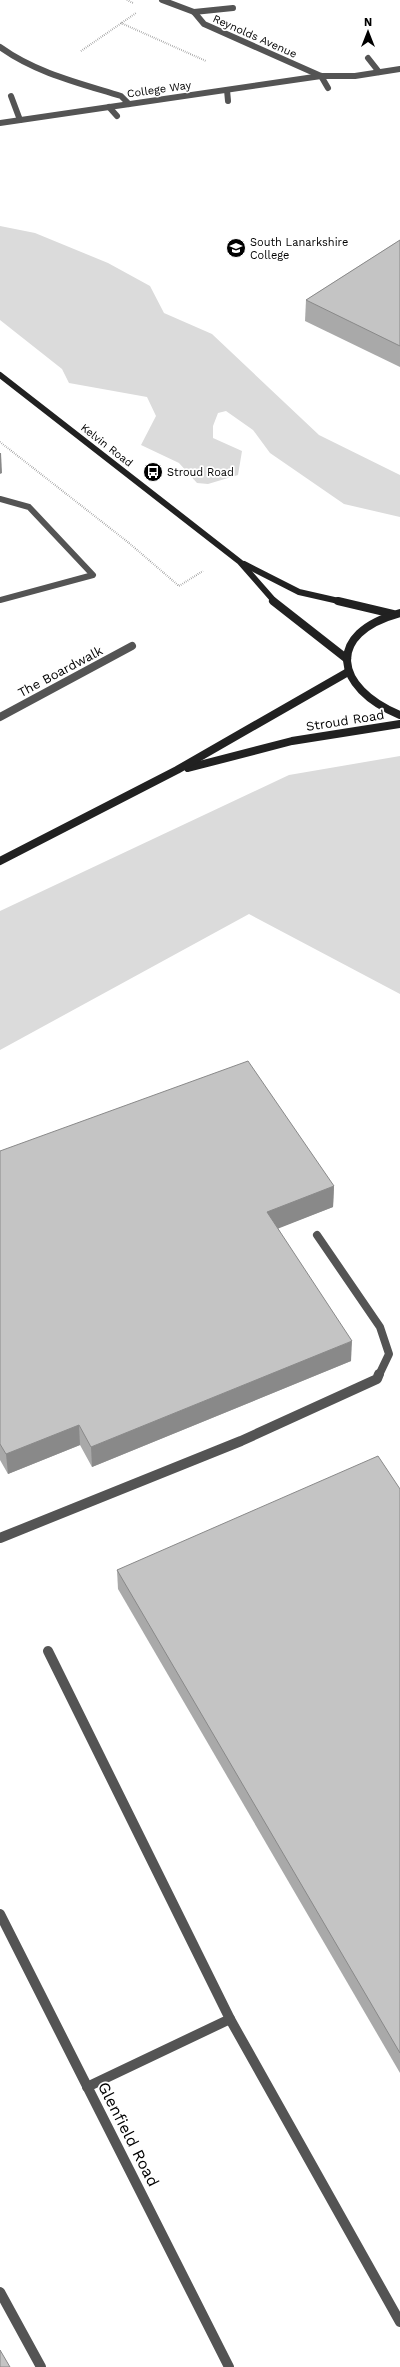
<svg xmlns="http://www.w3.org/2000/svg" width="400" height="2367" viewBox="0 0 400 2367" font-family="'Work Sans',sans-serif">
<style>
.green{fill:#dbdbdb}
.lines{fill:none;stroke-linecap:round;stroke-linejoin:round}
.path{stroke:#767676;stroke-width:2;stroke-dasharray:0.5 1.5;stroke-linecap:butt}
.lane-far2{stroke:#545454;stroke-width:6}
.lane-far1{stroke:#545454;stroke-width:8}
.lane{stroke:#545454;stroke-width:10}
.street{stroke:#545454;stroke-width:10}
.secondary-far1{stroke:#212121;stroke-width:6}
.secondary{stroke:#212121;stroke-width:8}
.wall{fill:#a9a9a9}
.shaded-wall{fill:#898989}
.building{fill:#c4c4c4;stroke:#898989}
.labels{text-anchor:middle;stroke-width:3.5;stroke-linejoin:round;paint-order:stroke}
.far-street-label{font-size:11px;fill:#000;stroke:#fff}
.far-poi-label{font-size:11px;fill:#000;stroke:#fff;text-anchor:start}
.street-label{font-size:13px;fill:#000;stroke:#fff}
.near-street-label{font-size:16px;fill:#000;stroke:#fff}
</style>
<rect width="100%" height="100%" fill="#fff"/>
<g class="green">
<polygon points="0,226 35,233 108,263 150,286 164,313 212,334 319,435 400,475 400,517 344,504 270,453 253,430 226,411 218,413 213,426 213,438 242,451 238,475 208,484 197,483 179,463 141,445 156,416 147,397 69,383 62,369 0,320"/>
<polygon points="400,756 400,994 249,914 0,1050 0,911 289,775"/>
</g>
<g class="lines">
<g class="path">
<polyline points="127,0 133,3"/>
<polyline points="121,23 206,61"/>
<polyline points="81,51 136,13"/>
<polyline points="0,442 129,543 179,586 203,571"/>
</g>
<g class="lane-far2">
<polyline points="162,0 194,12 204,24 321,76"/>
<polyline points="194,12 233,8"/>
<path d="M0,47C36,73 79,83 121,96L129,104"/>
<polyline points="368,58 379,72"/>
<polyline points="321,76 328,88"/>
<polyline points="227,90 228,101"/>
<polyline points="11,96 20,120"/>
<polyline points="109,107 117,116"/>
<polyline points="0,123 321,76 355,76 400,69"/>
<polyline points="0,499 29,507 93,575 0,600"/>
</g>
<g class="lane-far1">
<polyline points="0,717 132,646"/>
<polyline points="317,1235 380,1327 389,1354 379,1375"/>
</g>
<g class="lane">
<polyline points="0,1538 241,1441 377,1379 379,1374"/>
<polyline points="48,1651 230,2019"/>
<polyline points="87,2087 230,2019 400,2322"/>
<polyline points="0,2292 41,2367"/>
</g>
<polyline class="street" points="0,1914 229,2367"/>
<g class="secondary-far1">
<polyline points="0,375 240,562 275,602"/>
<polyline points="244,564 299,592 343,602"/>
</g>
<g class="secondary">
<polyline points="273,601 347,659"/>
<polyline points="338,601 393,614"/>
<path d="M400,613C325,633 334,688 400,715"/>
<polyline points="188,768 292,741 400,724"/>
<polyline points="0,861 177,770 348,672"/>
</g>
</g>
<g class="wall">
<polygon points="400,240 400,367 305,321 306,300"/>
<polygon points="0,1151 334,1186 333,1207 278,1228 351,1361 92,1467 80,1445 8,1474 0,1460"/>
<polygon points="400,1489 400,2073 118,1589 117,1570"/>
</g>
<g class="shaded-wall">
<polygon points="0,453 1,453 2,473 0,474"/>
<polygon points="334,1186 333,1207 267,1233 267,1212"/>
<polygon points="352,1341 351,1361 92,1467 91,1447"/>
<polygon points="79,1425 80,1445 8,1474 6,1454"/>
</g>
<g class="building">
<polygon points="400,240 400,346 306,300"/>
<polygon points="248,1061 334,1186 267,1212 352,1341 91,1447 79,1425 6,1454 0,1444 0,1151"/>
<polygon points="378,1456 400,1489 400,2053 117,1570"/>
<polygon points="0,2350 10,2367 0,2367"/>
</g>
<defs>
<g id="university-disc" transform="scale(1)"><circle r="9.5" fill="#000" stroke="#fff"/><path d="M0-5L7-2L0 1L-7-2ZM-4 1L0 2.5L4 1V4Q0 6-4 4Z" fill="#fff"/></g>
<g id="bus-disc" transform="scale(1)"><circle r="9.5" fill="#000" stroke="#fff"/><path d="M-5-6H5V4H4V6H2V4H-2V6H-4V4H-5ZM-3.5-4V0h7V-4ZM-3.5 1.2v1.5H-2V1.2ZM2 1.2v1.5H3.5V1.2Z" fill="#fff"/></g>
</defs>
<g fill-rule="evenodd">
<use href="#university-disc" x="236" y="248"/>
<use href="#bus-disc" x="153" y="472"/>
</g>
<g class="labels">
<g class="far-street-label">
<text transform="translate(255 36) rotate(24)" y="4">Reynolds Avenue</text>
<text transform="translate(159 89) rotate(-8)" y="4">College Way</text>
<text transform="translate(107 445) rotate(38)" y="4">Kelvin Road</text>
</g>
<g class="far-poi-label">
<text x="250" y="246">South Lanarkshire<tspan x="250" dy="13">College</tspan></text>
<text x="167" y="476">Stroud Road</text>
</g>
<g class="street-label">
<text transform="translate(60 671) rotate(-28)" y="5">The Boardwalk</text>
<text transform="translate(345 720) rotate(-9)" y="5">Stroud Road</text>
</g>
<g class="near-street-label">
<text transform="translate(129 2134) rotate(63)" y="6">Glenfield Road</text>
</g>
</g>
<g transform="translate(368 32)" stroke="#ffffff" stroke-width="3" paint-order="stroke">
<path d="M0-3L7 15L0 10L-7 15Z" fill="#000000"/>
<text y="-6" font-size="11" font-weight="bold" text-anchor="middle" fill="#000000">N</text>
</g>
</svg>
